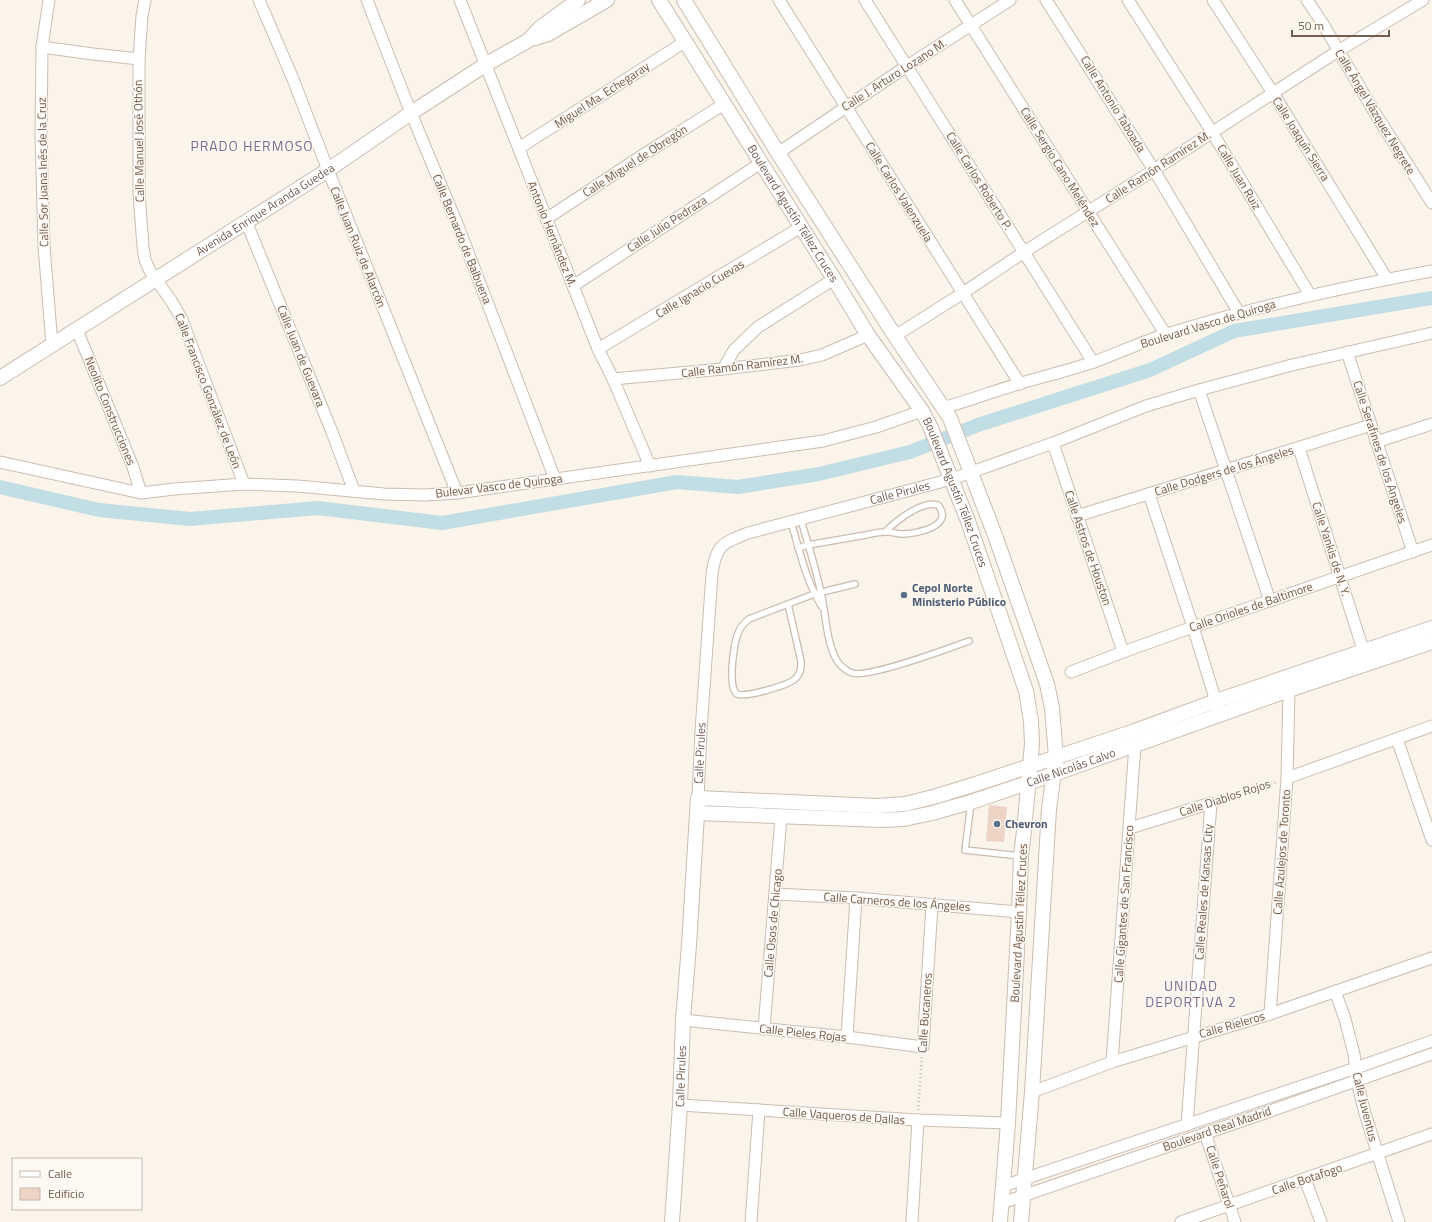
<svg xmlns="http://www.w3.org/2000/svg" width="1432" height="1222" viewBox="0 0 1432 1222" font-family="'Titillium Web',sans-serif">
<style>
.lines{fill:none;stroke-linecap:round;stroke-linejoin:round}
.canal{stroke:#c0dee3;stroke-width:14}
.building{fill:#edd4c5}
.service-casing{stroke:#ccbcb1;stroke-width:8}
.minor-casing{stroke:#ccbcb1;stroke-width:13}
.tertiary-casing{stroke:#ccbcb1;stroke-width:16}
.path{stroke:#d2b8a8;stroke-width:2.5;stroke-dasharray:1 3;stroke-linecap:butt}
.service{stroke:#fff;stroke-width:5.5}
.minor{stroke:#fff;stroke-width:11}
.tertiary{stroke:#fff;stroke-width:14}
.service-dot{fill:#5c6f8a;stroke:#fdf8f1;stroke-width:1.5}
.labels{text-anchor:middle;stroke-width:3;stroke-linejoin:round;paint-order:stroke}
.street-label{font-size:12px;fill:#735c50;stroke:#fdf8f1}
.service-label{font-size:12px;font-weight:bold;fill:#4e5e75;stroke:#fdf8f1;text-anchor:start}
.quarter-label{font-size:14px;letter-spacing:1px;fill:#81688e;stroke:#fdf8f1}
</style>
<rect width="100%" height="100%" fill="#fbf4ea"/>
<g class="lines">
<polyline class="canal" points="0,487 99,510 190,519 318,508 442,523 677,482 738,487 819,474 910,452 978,425 1150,370 1234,331 1432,298"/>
</g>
<polygon class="building" points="989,805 1007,807 1004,842 986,841"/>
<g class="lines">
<g class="service-casing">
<g id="service">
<path d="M801,520C808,544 816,569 821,593C826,614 826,640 836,659C839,665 846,671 852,673C868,678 950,648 969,641"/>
<path d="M791,522C800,552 806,581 822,607"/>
<path d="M798,548L808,545C825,542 843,539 860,536C868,535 876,532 884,532C890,531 896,534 902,534C917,534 955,526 938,505C922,500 896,521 885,532"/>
<path d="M788,604L801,661C801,668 801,673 796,678C790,685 745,698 737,694C727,687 734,641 739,631C741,626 744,623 749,619L814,594L855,584"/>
<polyline points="971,803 965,850 1021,856"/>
</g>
</g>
<g class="minor-casing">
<g id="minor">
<polyline points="49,0 42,47 41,135 44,246 52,345"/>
<polyline points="145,0 142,16 139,59 139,193 143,247 145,260 150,271 172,302 182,320 244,484"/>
<polyline points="259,0 293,79 328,170 457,493"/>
<polyline points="367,0 411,113 458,226 555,479"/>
<polyline points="460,0 598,349 613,379 650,466"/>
<polyline points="779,0 1020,384"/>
<polyline points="865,0 1093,362"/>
<polyline points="955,0 1166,335"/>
<polyline points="1046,0 1154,170 1239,313"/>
<polyline points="1128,0 1212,132 1310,295"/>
<polyline points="1213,0 1273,93 1387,279"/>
<polyline points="1307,0 1323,24 1375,113 1432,203"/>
<polyline points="42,47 93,54 139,59"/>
<polyline points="519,148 686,41"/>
<polyline points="778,153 907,66 1010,0"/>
<polyline points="546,219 643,155 724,104"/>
<polyline points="246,221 332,432 354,491"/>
<polyline points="573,286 761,163"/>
<polyline points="77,330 133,467 141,493"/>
<polyline points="895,336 963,293 1024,252 1154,170 1338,51 1423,0"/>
<polyline points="598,349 801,227"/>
<polyline points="1347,352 1413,552"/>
<polyline points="723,369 734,350 758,327 834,279"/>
<polyline points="613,379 723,369 800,360 822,355 868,335"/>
<polyline points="1199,390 1270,601"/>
<path d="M943,408C970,400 995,391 1021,383C1045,376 1070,370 1094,362C1118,353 1142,342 1167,334C1254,307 1343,287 1432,271"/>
<polyline points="1376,442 1432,424"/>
<polyline points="1053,443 1123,652"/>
<polyline points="1299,448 1366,659"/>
<polyline points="0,462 141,493 174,489 244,484 297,486 384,494 425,495 457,493 823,441 876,427 922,411"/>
<polyline points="1149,494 1193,627 1218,708"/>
<polyline points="1077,516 1371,425"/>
<polyline points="1071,672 1123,652 1193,627 1432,545"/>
<polyline points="1397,739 1432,840"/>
<polyline points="1287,778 1432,726"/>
<path id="s1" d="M698,798L701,731L712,574C716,545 722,543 748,533L952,479L1053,443L1146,406L1199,390L1292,365L1432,333"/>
<polyline points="1130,828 1211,803 1187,1125"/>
<polyline points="775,894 856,898 1019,912"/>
<polyline points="1335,991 1345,1019 1354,1054 1357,1080 1364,1110 1399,1222"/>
<polyline points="1270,1014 1287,778 1289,690"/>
<polyline points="683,1020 847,1037 923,1047 932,905"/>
<polyline points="764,1029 781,817"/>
<polyline points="847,1037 856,898"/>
<polyline points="1112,1062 1135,745"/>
<polyline points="1032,1092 1112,1062 1270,1014 1432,958"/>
<polyline points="680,1105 918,1120 1008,1123"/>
<polyline points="1205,1133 1235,1222"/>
<polyline points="1305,1179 1321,1222"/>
<polyline points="1003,1186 1356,1068 1432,1041"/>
<polyline points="1002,1203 1262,1114 1432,1054"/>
<polyline points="751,1222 759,1110"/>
<polyline points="912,1222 918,1120"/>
<polyline points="1181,1222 1432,1134"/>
</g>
</g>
<g class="tertiary-casing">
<g id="tertiary">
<path id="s2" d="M659,0L834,279L868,335L922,411L930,426L968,521L1026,691L1031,721L1032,744L1024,831L1021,856L1019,912L1008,1123L1000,1222"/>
<polyline points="684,0 778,153 895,336 950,418 996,538 1047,684 1052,708 1056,757 1049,809 1032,1092 1021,1222"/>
<polyline points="535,38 548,34 607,0"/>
<path id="s3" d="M0,378L328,170L411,113L485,65L529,40L540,28L578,0"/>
<path id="s4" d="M697,813L881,820L904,819L932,813L971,802L1054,774L1289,690L1432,642"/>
<path id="s5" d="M672,1222L680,1105L683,1020L689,945L698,798L877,806L905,804L937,796L979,783L1132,732L1216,701L1432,628"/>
</g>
</g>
<g class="path">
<polyline points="1221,800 1277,782"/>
<polyline points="918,1110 922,1057"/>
</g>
<use href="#service" class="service"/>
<use href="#minor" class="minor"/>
<use href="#tertiary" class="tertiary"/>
</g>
<g class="service-dot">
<circle cx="904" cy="595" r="4"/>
<circle cx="997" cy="824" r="4"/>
</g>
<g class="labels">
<g class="street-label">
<text transform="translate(894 75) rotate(-33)" y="4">Calle J. Arturo Lozano M.</text>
<text transform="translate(602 95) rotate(-33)" y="4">Miguel Ma. Echegaray</text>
<text transform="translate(1113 104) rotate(58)" y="4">Calle Antonio Taboada</text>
<text transform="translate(1375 112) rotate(59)" y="4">Calle Ángel Vázquez Negrete</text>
<text transform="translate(1301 139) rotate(58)" y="4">Calle Joaquín Sierra</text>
<text transform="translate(139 141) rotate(-91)" y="4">Calle Manuel José Othón</text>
<text transform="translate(635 161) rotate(-33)" y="4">Calle Miguel de Obregón</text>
<text transform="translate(1060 167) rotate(58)" y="4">Calle Sergio Cano Meléndez</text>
<text transform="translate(1158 167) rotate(-33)" y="4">Calle Ramón Ramírez M.</text>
<text transform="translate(43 172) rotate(-91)" y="4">Calle Sor Juana Inés de la Cruz</text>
<text transform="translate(1239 177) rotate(59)" y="4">Calle Juan Ruiz</text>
<text transform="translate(979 181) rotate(58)" y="4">Calle Carlos Roberto P.</text>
<text transform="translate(899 192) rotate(58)" y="4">Calle Carlos Valenzuela</text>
<text dy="4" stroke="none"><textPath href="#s3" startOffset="314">Avenida Enrique Aranda Guedea</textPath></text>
<text dy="4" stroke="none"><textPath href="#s2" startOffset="252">Boulevard Agustín Téllez Cruces</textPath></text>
<text transform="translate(667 224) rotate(-33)" y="4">Calle Julio Pedraza</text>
<text transform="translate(552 234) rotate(68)" y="4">Antonio Hernández M.</text>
<text transform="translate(462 239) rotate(68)" y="4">Calle Bernardo de Balbuena</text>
<text transform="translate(358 247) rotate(68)" y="4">Calle Juan Ruiz de Alarcón</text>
<text transform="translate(700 289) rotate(-31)" y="4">Calle Ignacio Cuevas</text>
<text transform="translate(1208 324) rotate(-17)" y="4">Boulevard Vasco de Quiroga</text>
<text transform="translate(301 356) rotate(68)" y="4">Calle Juan de Guevara</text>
<text transform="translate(742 366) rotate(-7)" y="4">Calle Ramón Ramírez M.</text>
<text transform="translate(208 391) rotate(69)" y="4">Calle Francisco González de León</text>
<text transform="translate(110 411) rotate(68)" y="4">Neolito Construcciones</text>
<text transform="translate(1380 452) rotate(72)" y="4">Calle Serafines de los Angeles</text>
<text transform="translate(1224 471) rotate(-17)" y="4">Calle Dodgers de los Ángeles</text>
<text transform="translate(499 486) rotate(-7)" y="4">Bulevar Vasco de Quiroga</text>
<text dy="4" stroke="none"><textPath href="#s2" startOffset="576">Boulevard Agustín Téllez Cruces</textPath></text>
<text dy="4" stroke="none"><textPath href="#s1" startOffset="441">Calle Pirules</textPath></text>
<text transform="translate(1088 548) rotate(71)" y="4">Calle Astros de Houston</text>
<text transform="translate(1331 549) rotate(72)" y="4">Calle Yankis de N. Y.</text>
<text transform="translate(1251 607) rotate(-19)" y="4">Calle Orioles de Baltimore</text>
<text dy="4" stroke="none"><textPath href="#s1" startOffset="45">Calle Pirules</textPath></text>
<text dy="4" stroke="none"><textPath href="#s4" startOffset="382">Calle Nicolás Calvo</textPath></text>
<text transform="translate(1225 798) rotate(-18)" y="4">Calle Diablos Rojos</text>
<text transform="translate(1282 852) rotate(-86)" y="4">Calle Azulejos de Toronto</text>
<text transform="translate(1204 892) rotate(-86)" y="4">Calle Reales de Kansas City</text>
<text transform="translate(897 902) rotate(4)" y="4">Calle Carneros de los Ángeles</text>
<text transform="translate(1124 904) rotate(-86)" y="4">Calle Gigantes de San Francisco</text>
<text transform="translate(773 923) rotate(-85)" y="4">Calle Osos de Chicago</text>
<text transform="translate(1019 923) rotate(-87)" y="4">Boulevard Agustín Téllez Cruces</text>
<text transform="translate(925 1013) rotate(-86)" y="4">Calle Bucaneros</text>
<text transform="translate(1232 1025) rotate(-16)" y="4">Calle Rieleros</text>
<text transform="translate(803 1033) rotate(6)" y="4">Calle Pieles Rojas</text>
<text dy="4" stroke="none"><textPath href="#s5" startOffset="146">Calle Pirules</textPath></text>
<text transform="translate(1365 1107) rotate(76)" y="4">Calle Juventus</text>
<text transform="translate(844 1116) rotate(4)" y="4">Calle Vaqueros de Dallas</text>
<text transform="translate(1217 1129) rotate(-19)" y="4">Boulevard Real Madrid</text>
<text transform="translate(1220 1177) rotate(72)" y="4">Calle Peñarol</text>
<text transform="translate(1307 1179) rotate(-19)" y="4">Calle Botafogo</text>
</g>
<g class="service-label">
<text x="912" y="592">Cepol Norte<tspan x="912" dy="14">Ministerio Público</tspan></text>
<text x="1005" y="828">Chevron</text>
</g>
<g class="quarter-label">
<text x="252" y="151">PRADO HERMOSO</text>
<text x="1191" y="991">UNIDAD<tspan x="1191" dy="16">DEPORTIVA 2</tspan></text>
</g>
</g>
<rect x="12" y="1158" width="130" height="52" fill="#fdf8f1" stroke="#c6bab1"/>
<rect x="20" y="1171" width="20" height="6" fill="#ffffff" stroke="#c6bab1"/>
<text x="48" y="1178" font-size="12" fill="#735c50">Calle</text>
<rect x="20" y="1188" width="20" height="12" fill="#edd4c5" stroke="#c6bab1"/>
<text x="48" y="1198" font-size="12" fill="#735c50">Edificio</text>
<path d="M1292 30v6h97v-6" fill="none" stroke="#735c50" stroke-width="2"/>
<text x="1298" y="30" font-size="12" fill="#735c50" stroke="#fdf8f1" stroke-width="3" paint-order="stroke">50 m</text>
</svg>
